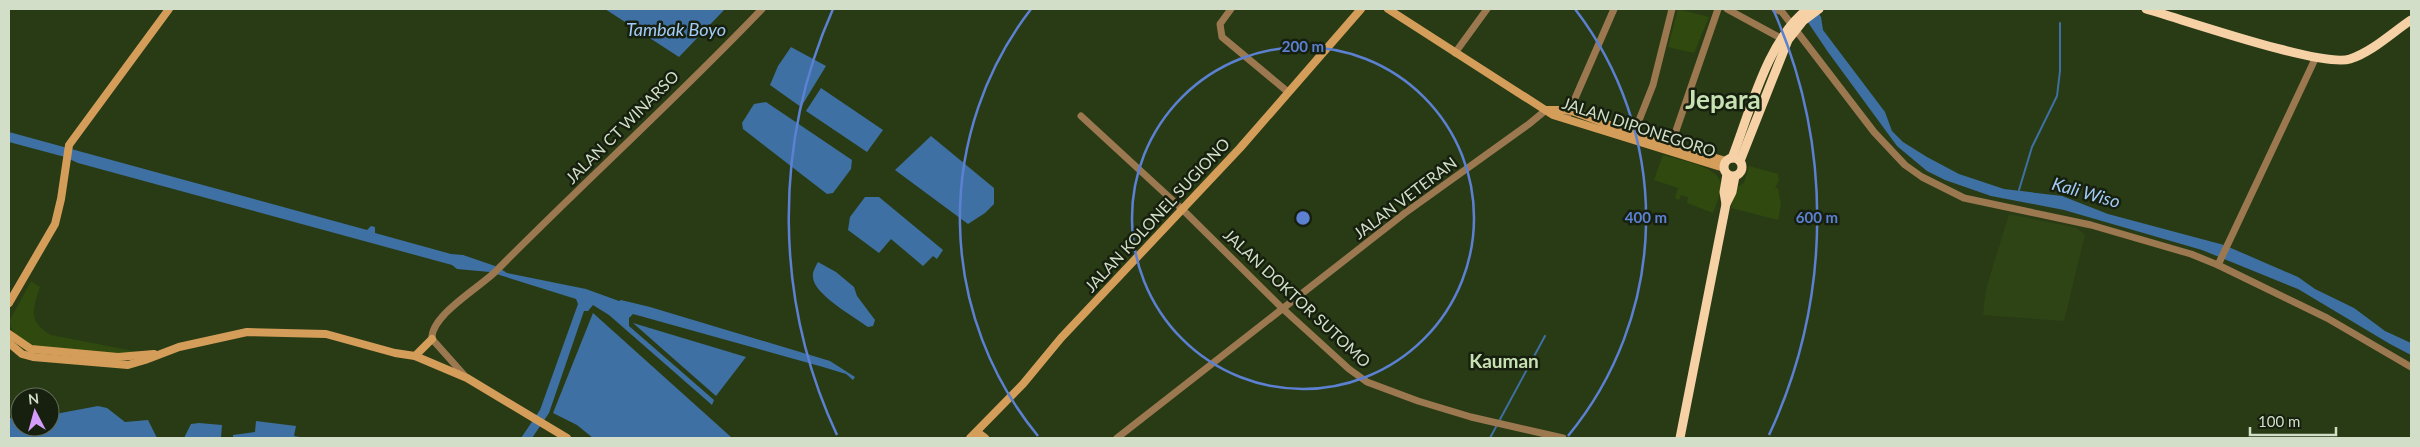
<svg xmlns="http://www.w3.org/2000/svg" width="2420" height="447" viewBox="0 0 2420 447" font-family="Lato,sans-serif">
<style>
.built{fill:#2e4415}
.green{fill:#2f490e}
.water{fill:#3e70a3}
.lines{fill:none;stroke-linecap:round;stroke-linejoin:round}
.stream{stroke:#3e70a3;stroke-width:2}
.tertiary{stroke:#9b7850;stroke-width:7}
.secondary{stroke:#d49e5a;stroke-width:8}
.trunk{stroke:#f6d1a6;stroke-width:9}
.ring{fill:none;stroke:#5c80d2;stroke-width:2.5}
.labels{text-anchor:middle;stroke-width:5;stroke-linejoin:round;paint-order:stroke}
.street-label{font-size:16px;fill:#d2dec8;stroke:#17200f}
.water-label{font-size:18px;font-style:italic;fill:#a2cbf7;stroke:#17200f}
.quarter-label{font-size:19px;font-weight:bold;fill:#c8e1b3;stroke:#17200f}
.town-label{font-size:26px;font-weight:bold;fill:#c8e1b3;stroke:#17200f}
.centre{fill:#5c80d2;stroke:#17200f;stroke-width:2.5}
.ring-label{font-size:15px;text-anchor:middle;font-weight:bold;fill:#5c80d2;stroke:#17200f;stroke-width:5;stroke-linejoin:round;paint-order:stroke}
</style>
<rect width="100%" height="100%" fill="#293b15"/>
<polygon class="built" points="2009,214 2077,228 2085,235 2064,321 1983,315 1986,289"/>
<g class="green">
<polygon points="1678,9 1709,17 1694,53 1668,47"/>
<path d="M1663,155C1678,160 1722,166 1721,186C1721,194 1716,205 1713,213L1687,203L1688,197L1681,195L1679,200L1675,198L1678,188L1654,180Z"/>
<polygon points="1749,166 1778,174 1779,180 1775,188 1778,188 1781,205 1778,220 1731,208 1736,188 1744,183"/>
<path d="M31,281L40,287C33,309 27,321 51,335L144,353L126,355L32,346C21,339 10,334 10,320Z"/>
</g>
<g class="water">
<polygon points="605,9 725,9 679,57"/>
<polygon points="1799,9 1816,9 1821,17 1823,30 1885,112 1892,131 1903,142 1927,157 1959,174 2004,189 2062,196 2108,214 2224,245 2298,277 2315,289 2354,308 2385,331 2411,343 2411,355 2390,344 2298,289 2202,250 2064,210 1991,196 1945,180 1927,171 1897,146 1828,52"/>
<polygon points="791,47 826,66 801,107 770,85 778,66"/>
<polygon points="821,88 883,130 867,152 806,111"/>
<polygon points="766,102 852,160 851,169 833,193 827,194 743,129 742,123 754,104"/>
<polygon points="9,132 367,230 371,226 375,227 375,233 451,254 463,255 498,267 507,273 586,289 619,301 621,300 650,307 830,361 855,377 853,380 846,374 823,367 633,314 629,318 629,326 714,400 712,405 609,315 593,305 588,311 584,311 549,413 532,438 521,438 540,410 578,304 576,299 490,272 457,269 452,265 78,163 65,157 9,142"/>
<polygon points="931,136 994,188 994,204 985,213 968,224 895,170"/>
<polygon points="865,197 879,197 943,250 937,259 933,256 923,266 891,239 879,253 848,230 850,217"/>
<path d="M818,262L836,272L854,287L857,296L875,320L873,326L868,327C856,318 813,294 813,277C812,272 816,266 818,262Z"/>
<polygon points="593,313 731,437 730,438 593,438 577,425 553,413"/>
<polygon points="633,323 746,357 716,396"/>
<polygon points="98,406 107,408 125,422 148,420 157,438 9,438 9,418 20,418 20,427 50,427 50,415"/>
<polygon points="256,421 296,426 294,436 306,438 233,438 233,435 255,432"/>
<polygon points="199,423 222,425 221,438 184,438 191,424"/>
</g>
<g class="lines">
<g class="stream">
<polyline points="2019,190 2032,147 2057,96 2060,71 2060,23"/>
<polyline points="1490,438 1545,336"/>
</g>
<g class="tertiary">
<polyline points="1231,9 1220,24 1222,37 1288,92"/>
<polyline points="1727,9 1786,41"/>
<polyline points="1775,9 1782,12 1874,132 1905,165 1922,177 1964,198 2091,225 2191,254 2218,265 2327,318 2411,367"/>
<polyline points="1455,53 1487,9"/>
<polyline points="1081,116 1182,209 1282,308 1349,369 1367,382 1418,401 1471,417 1563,438"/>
<polyline points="1566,119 1614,9"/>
<polyline points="1632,138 1653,85 1672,9"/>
<polyline points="1670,148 1718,9"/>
<polyline points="2218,265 2316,57"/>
<path d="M465,376L432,339C430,316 480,287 495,272C583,183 676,99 762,9"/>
<polyline points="1117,438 1405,213 1529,124 1546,110"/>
</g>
<g class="secondary">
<polyline points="1388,9 1553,115 1724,168"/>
<polyline points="1546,110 1569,110 1634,134 1726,161"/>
<polyline points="9,303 55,224 61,199 69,145 169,9"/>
<polyline points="9,334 31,349 118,357 154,354"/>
<polyline points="9,343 22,354 33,357 128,365 145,360 179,347 247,332 326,334 395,353 415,356 467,378 567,438"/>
<polyline points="415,356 432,339"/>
<polyline points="977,432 985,438"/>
<polyline points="970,438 1023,384 1061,338 1240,148 1361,9"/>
</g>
<g class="trunk">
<path d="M2146,9C2182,19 2322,68 2350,59C2372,52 2393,32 2411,20"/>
<circle cx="1733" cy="167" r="9"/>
<path d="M1732,158C1750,112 1768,38 1808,9"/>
<polyline points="1740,161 1788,40 1803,21 1819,9"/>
<polyline points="1726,204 1724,192 1727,174"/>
<polyline points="1680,438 1726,204 1732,192 1735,176"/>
</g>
</g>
<g class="ring">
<circle cx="1303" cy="218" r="171"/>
<path d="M1038 436A343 343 0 0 1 1031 9M1575 9A343 343 0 0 1 1568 436"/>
<path d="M837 435A514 514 0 0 1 833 9M1773 9A514 514 0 0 1 1769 435"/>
</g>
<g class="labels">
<g class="street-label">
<text transform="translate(622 127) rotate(-45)" y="6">JALAN CT WINARSO</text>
<text transform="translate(1639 127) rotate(18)" y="6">JALAN DIPONEGORO</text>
<text transform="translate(1405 198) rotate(-37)" y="6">JALAN VETERAN</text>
<text transform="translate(1157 215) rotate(-47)" y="6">JALAN KOLONEL SUGIONO</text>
<text transform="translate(1297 298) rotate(43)" y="6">JALAN DOKTOR SUTOMO</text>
</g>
<g class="water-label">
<text x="676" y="36">Tambak Boyo</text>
<text transform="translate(2086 193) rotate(16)" y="6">Kali Wiso</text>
</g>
<g class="quarter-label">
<text x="1504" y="368">Kauman</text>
</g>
<g class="town-label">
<text x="1723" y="109">Jepara</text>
</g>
</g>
<circle cx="1303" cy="218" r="8" class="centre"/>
<g class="ring-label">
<text x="1303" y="52">200 m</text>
<text x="1646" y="223">400 m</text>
<text x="1817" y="223">600 m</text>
</g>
<rect width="2420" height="447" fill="none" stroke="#d2dec8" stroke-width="20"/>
<g transform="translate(35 412) rotate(354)"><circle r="24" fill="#17200f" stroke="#626c59"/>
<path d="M0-4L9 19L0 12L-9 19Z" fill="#d49cfb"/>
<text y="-8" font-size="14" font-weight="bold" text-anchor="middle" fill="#d2dec8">N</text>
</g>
<path d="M2250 427v8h86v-8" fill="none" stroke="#d2dec8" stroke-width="2.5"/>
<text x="2258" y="427" font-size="15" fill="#d2dec8" stroke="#17200f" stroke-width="4" paint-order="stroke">100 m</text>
</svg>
